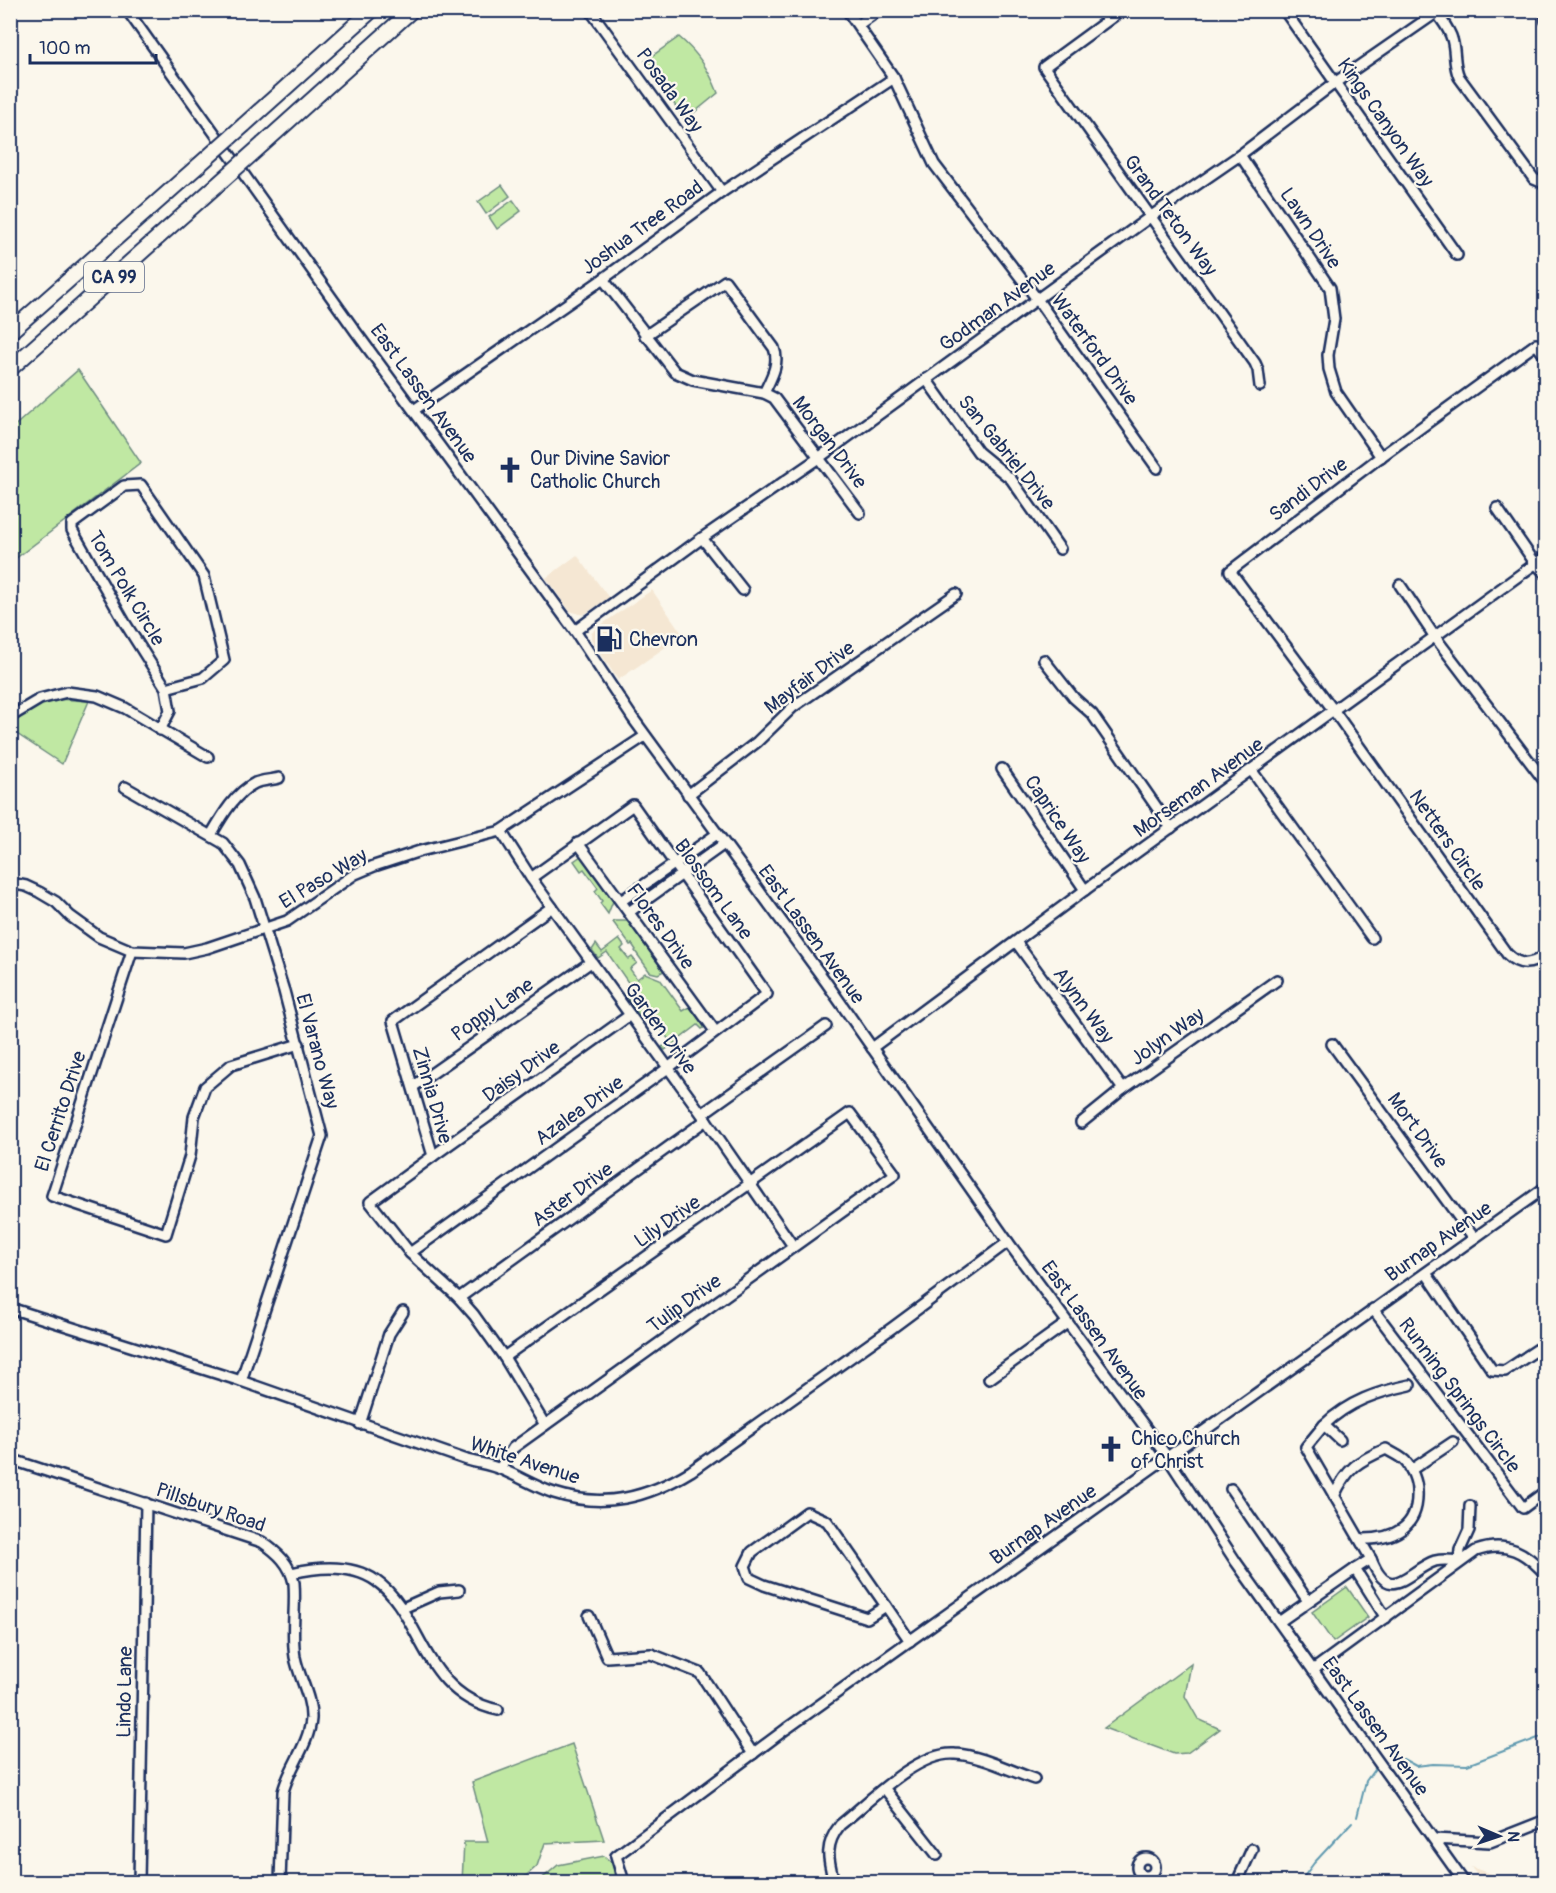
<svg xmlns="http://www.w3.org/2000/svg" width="1556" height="1893" viewBox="0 0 1556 1893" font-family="Pangolin,sans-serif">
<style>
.built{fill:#f5e7d3}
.green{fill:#c0e8a3;stroke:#6e8c80;stroke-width:1.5}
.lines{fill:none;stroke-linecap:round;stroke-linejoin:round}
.stream{stroke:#619ab0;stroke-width:2}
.minor-casing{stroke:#1b2f5e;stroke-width:14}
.highway-casing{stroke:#1b2f5e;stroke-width:18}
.minor{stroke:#fbf7ec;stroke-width:9}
.highway{stroke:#fbf7ec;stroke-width:14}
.highway-bridge-casing{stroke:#1b2f5e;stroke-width:18;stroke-linecap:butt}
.highway-bridge{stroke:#fbf7ec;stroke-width:14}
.labels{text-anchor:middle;stroke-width:4.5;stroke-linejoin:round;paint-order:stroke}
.shield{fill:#fbf7ec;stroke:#5e6b89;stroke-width:1.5}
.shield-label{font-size:18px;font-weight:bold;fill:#1b2f5e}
.street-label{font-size:20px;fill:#1b2f5e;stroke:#fbf7ec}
.poi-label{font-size:20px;fill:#1b2f5e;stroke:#fbf7ec;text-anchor:start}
</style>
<rect width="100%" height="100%" fill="#fbf7ec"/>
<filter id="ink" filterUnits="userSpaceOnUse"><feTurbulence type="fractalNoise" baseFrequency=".0167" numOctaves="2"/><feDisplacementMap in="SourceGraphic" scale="12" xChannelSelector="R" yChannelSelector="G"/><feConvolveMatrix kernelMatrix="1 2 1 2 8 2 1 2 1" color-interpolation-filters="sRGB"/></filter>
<g filter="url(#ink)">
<g class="built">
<polygon points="577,555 609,598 583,615 570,611 546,578"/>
<polygon points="652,590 683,635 618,680 591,639 591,634 595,629"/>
<polygon points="1471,1867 1488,1873 1519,1882 1482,1882"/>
</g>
<g class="green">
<path d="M679,37C698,53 709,70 718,93L685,120L645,61Z"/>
<polygon points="502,185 510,196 486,214 478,202"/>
<polygon points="513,200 521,211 497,229 489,217"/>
<polygon points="78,370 141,463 11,562 11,429"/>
<polygon points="57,699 89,701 62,764 11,730 10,726 38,703"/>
<polygon points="581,856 613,901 608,914 600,903 602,901 595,891 598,888 584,869 581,871 574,861"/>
<polygon points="615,921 628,921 664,971 658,974 650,972 635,951 636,950 632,944 630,945 613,922"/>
<polygon points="619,939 624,946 621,949 629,959 632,957 637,963 630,969 637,979 645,973 660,979 683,1011 690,1007 705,1027 702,1029 698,1025 665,1050 662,1047 670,1041 647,1010 639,1015 624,994 632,988 607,952 598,958 592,950 596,944 602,952"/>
<polygon points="1347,1587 1368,1617 1333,1642 1312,1612"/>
<polygon points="1191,1664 1185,1696 1198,1719 1220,1729 1187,1753 1174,1754 1104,1728"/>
<polygon points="572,1744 604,1840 545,1843 537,1866 519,1882 462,1882 464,1842 488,1842 472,1782"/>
<polygon points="604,1856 613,1864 615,1882 538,1882 558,1865"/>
</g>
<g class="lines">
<g class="stream">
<polyline points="1391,1759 1403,1759 1416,1766 1433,1764 1467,1765 1546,1735"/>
<polyline points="1357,1817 1366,1781 1376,1767"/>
<polyline points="1300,1882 1314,1863 1352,1822"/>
</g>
<g class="minor-casing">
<g id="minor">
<polyline points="127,10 356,332 575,631 632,717 826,982 1008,1242 1168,1458 1236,1562 1464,1882"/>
<polyline points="590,10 722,192"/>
<polyline points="847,10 894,78 934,164 1037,299 1157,468"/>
<polyline points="1122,10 1044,67 1255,363 1258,370 1260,386"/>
<polyline points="1284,10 1457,255"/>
<path d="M1435,10C1441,20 1449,28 1452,39C1456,52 1453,64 1459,77L1534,179L1546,184"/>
<polyline points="1545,10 1546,21"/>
<polyline points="858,25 879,10"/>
<polyline points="1240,155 1330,288 1334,319 1328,355 1329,369 1336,392 1381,457"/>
<polyline points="603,279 675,372 693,380 764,393 774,398 860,513"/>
<path d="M645,336L725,281L774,348C780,364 771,378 764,393"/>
<path d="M1546,357L1536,344L1379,458L1230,571L1334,711L1507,954C1520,967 1531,965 1546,955"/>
<polyline points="926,379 978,452 1011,479 1060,549"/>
<polyline points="414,410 603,279 722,192 894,78"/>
<polyline points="1497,508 1535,563 1546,574"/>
<polyline points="702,538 743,590"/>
<polyline points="1400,585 1435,637 1546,783"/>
<polyline points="575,631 702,538 820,457 1150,217 1240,155 1336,82 1440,10"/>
<polyline points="1044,660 1074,698 1092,714 1171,828"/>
<polyline points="10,717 40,699 67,692 97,696 125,708 208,757"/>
<polyline points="160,730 170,711 166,688 125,623 72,530 72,524 124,486 141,485 204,576 224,660 203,678 166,688"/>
<polyline points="1002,769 1085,890"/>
<polyline points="1252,771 1372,938"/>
<polyline points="125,787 223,843 240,865 255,898 284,991 322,1136 241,1381"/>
<polyline points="688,795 757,742 793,707 956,594"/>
<polyline points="501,831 531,878 706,1120 793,1246"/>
<path d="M211,835C222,816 235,793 255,783C262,780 272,780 279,778"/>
<polyline points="578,843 715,1031"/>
<polyline points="10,883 26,886 39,892 56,902 70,916 99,937 132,951 184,953 207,948 287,921 355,874 374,866 420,851 501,831 645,736"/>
<polyline points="621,901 717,834"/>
<polyline points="629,912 724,844"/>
<polyline points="1016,942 1123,1089"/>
<polyline points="132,951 52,1196 166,1234 190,1156 194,1117 205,1087 231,1065 299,1044"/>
<polyline points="1332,1044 1474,1238"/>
<polyline points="872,1048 1085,890 1546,556"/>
<polyline points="414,1086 591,962"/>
<polyline points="702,1114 826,1026"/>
<polyline points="1081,1123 1123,1089 1277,980"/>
<polyline points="433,1156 630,1015"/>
<polyline points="410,1253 668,1068 767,994 633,805 531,878"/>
<polyline points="1426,1273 1492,1370 1505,1371 1544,1345 1546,1348"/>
<polyline points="459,1298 706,1120"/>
<path d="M10,1308L241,1381L467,1460C478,1463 492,1465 503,1470C520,1477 536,1487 554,1493C604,1509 647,1498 691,1471L892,1328L1008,1242"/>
<polyline points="1373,1309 1523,1508 1546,1491"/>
<polyline points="989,1379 1067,1323"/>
<polyline points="360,1424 389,1334 403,1312"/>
<polyline points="545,1425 504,1357 474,1315 459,1298 410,1253 370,1202 433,1156 393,1021 552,907"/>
<path d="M1324,1425C1349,1401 1377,1392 1410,1385"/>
<polyline points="1340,1440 1324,1425 1306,1447 1371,1559 1355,1569"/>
<path d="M10,1459L262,1542C278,1553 290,1564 294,1583C296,1608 291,1633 295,1657C299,1678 312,1698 311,1719C309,1745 289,1767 283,1792L280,1882"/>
<polyline points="500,1468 513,1448 895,1174 850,1113 504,1357"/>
<polyline points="1411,1470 1453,1442"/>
<polyline points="1231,1489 1308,1601"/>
<path d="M1334,1496C1347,1468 1358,1461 1386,1449C1392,1453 1400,1456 1405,1461C1412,1468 1417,1482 1417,1491C1419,1528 1393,1540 1360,1539"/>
<polygon points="807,1512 827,1521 886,1606 867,1618 764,1585 749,1578 745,1566 752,1552"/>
<path d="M1371,1559C1390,1606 1408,1570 1435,1561C1443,1559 1451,1560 1459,1561L1460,1550L1469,1530L1470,1506"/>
<path d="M292,1573C435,1539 391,1687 498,1710"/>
<polyline points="886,1606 910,1641"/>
<polyline points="403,1608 439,1592 459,1590"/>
<polyline points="589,1616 607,1657 651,1654 700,1673 753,1754"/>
<polyline points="1279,1622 1355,1569 1386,1618"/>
<path d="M1313,1670L1476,1551C1506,1540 1526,1552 1546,1575"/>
<polyline points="885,1789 937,1855"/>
<polyline points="1434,1839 1490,1842 1546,1820"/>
<circle cx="1146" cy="1867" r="9"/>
<polyline points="139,1882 146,1503"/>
<polyline points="624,1882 616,1856 786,1729 1546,1187"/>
<path d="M834,1882C828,1859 824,1845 840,1825C869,1802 917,1751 955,1754C980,1755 1011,1771 1034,1779"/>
<polyline points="1237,1882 1252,1849"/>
</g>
</g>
<g class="highway-casing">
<g id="highway">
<polyline points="244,125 372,10"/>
<polyline points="263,144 412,10"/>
<polyline points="10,332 199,165"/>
<polyline points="10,369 217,185"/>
</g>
</g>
<use href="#minor" class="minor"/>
<use href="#highway" class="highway"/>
<g class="highway-bridge-casing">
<g id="highway-bridge">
<polyline points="199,165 244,125"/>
<polyline points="217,185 263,144"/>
</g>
</g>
<use href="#highway-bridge" class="highway-bridge"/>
</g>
</g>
<defs>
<g id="church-bare" transform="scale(2.07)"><path d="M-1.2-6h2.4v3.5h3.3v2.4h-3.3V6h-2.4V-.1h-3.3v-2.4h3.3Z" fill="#1b2f5e" stroke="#fbf7ec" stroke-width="2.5" paint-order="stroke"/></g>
<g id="fuel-bare" transform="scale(2.07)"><path d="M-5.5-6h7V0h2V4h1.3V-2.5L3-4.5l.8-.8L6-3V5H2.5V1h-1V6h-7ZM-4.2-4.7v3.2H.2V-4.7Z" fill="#1b2f5e" stroke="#fbf7ec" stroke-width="2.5" paint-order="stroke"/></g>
</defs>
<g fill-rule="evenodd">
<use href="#church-bare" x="510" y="470"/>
<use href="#fuel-bare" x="609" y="639"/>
<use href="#church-bare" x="1111" y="1449"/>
</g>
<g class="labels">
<rect class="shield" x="84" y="262" width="60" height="30" rx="4.5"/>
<g class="shield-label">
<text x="114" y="283">CA 99</text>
</g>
<g class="street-label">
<text transform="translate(670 90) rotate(54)" y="7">Posada Way</text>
<text transform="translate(1386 122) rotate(55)" y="7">Kings Canyon Way</text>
<text transform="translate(1171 215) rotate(54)" y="7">Grand Teton Way</text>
<text transform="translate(642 227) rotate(-36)" y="7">Joshua Tree Road</text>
<text transform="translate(1311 228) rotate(56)" y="7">Lawn Drive</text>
<text transform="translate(997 306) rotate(-36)" y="7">Godman Avenue</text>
<text transform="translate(1095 349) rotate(54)" y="7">Waterford Drive</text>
<text transform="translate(424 393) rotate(54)" y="7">East Lassen Avenue</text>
<text transform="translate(830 442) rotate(53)" y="7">Morgan Drive</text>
<text transform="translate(1007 452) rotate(51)" y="7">San Gabriel Drive</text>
<text transform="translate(1308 489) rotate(-37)" y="7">Sandi Drive</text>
<text transform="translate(127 588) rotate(59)" y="7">Tom Polk Circle</text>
<text transform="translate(809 677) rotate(-37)" y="7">Mayfair Drive</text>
<text transform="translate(1198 787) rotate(-36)" y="7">Morseman Avenue</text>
<text transform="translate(1058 819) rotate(56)" y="7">Caprice Way</text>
<text transform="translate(1448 840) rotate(55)" y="7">Netters Circle</text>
<text transform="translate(323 878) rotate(-31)" y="7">El Paso Way</text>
<text transform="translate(714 889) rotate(54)" y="7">Blossom Lane</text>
<text transform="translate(661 926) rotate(54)" y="7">Flores Drive</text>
<text transform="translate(812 934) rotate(54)" y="7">East Lassen Avenue</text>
<text transform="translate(1084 1005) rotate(54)" y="7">Alynn Way</text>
<text transform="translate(492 1009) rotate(-35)" y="7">Poppy Lane</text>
<text transform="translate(661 1028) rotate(54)" y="7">Garden Drive</text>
<text transform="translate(1167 1036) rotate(-35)" y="7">Jolyn Way</text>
<text transform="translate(318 1051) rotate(75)" y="7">El Varano Way</text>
<text transform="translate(521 1071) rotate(-36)" y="7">Daisy Drive</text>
<text transform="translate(433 1095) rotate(74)" y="7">Zinnia Drive</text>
<text transform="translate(579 1110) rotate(-36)" y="7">Azalea Drive</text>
<text transform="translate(60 1111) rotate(-72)" y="7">El Cerrito Drive</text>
<text transform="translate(1418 1130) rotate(54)" y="7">Mort Drive</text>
<text transform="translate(572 1194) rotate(-36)" y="7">Aster Drive</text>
<text transform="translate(667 1221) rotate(-35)" y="7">Lily Drive</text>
<text transform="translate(1438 1241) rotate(-35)" y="7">Burnap Avenue</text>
<text transform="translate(684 1303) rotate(-36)" y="7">Tulip Drive</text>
<text transform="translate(1095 1330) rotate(54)" y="7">East Lassen Avenue</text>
<text transform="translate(1460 1395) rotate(53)" y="7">Running Springs Circle</text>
<text transform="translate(525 1460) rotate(18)" y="7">White Avenue</text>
<text transform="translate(211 1507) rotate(19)" y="7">Pillsbury Road</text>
<text transform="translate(1043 1524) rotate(-35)" y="7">Burnap Avenue</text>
<text transform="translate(124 1692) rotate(-89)" y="7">Lindo Lane</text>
<text transform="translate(1376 1726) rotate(54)" y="7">East Lassen Avenue</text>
</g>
<g class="poi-label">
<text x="530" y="465">Our Divine Savior<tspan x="530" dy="23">Catholic Church</tspan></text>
<text x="629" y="646">Chevron</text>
<text x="1131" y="1445">Chico Church<tspan x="1131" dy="23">of Christ</tspan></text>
</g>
</g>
<rect width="1556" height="1893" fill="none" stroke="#fbf7ec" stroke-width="36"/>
<rect x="18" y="18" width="1520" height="1857" fill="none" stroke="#1b2f5e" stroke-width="2" filter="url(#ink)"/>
<g transform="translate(1499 1836) rotate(92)" stroke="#fbf7ec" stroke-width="4.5" paint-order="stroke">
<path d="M0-4.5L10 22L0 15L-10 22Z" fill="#1b2f5e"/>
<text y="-9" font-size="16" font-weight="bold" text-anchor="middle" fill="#1b2f5e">N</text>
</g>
<path d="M30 54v9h126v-9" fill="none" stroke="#1b2f5e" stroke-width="3"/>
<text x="39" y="54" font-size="18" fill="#1b2f5e" stroke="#fbf7ec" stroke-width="4.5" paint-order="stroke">100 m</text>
</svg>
